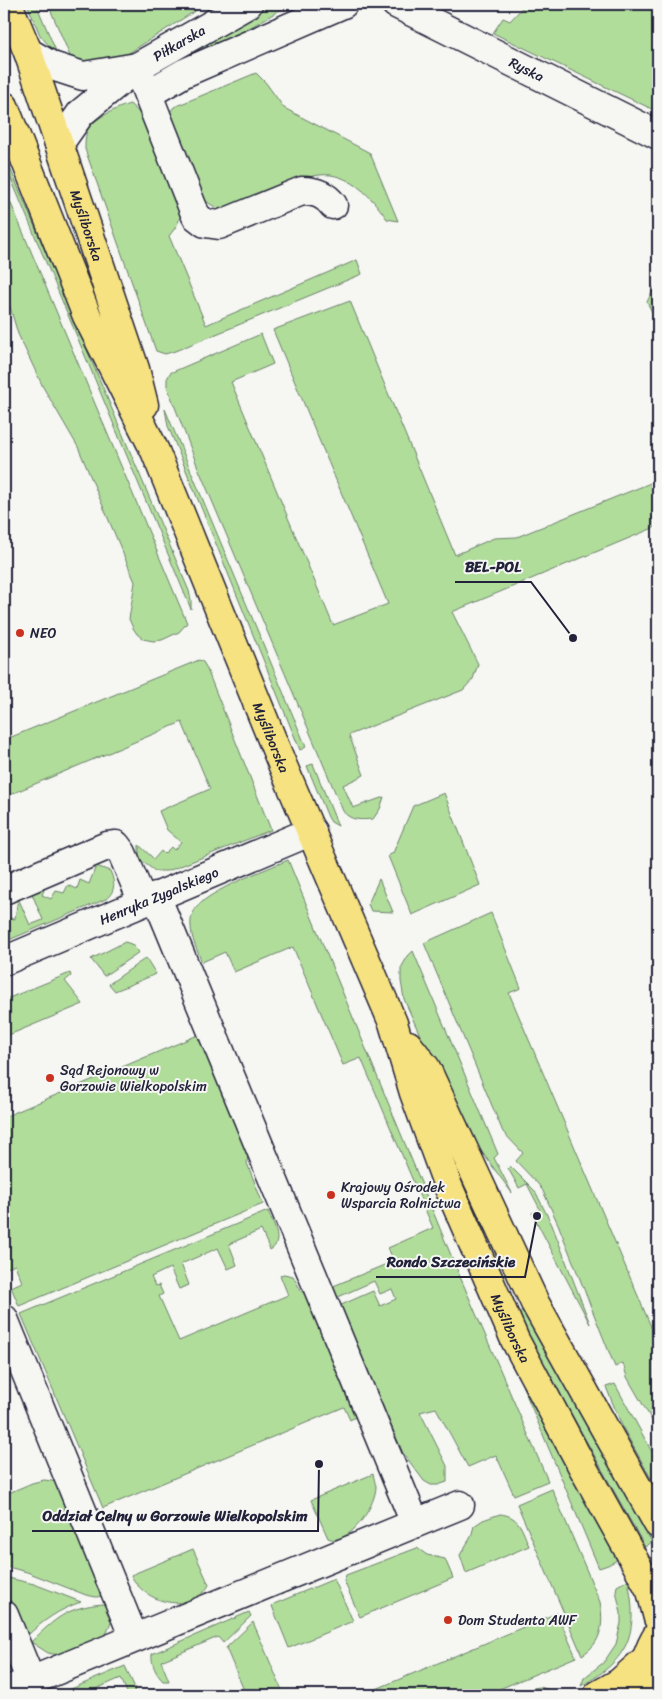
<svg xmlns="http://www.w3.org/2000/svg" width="662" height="1699" viewBox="0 0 662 1699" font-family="Sriracha,sans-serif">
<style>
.green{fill:#b1dd9b;stroke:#6a806b}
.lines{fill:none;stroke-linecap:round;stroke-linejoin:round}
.minor-casing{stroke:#22223b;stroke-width:31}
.major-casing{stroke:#22223b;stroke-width:31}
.minor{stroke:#f6f6f2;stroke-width:28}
.major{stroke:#f7e281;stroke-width:28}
.poi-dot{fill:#c8321e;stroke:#f6f6f2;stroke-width:2}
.labels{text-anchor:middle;stroke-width:4;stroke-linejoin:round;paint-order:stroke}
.street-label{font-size:14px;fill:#22223b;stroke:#f6f6f2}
.poi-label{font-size:14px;fill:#22223b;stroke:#f6f6f2;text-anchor:start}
.leader{fill:none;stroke:#22223b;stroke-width:2}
.callout-dot{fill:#22223b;stroke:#f6f6f2;stroke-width:2}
.callout-label{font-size:15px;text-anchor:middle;font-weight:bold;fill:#22223b;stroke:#f6f6f2;stroke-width:4;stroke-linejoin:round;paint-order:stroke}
</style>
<rect width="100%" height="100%" fill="#f6f6f2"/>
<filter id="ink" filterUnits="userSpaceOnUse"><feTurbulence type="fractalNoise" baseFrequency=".02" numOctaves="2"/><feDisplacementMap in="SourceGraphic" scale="10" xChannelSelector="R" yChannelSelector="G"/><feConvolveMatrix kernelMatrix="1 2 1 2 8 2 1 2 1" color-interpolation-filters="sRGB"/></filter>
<g filter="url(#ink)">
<g class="green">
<polygon points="27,4 36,4 59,58 40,35"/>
<polygon points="48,4 206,4 121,58 73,63"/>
<polygon points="269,4 296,4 280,10 217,47 187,57 184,55"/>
<polygon points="526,4 658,4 658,112 493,33 503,18 510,21"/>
<path d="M256,73L266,83L284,108L370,153L398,221L387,219C374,200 356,179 331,175C306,172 269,192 246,201C240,204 231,209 224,209C217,209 209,204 204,199L169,113L174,107Z"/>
<path d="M130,104L148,121L181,207C181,220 177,226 169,236L206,325L357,260L362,274L175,351L165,354L156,351L85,149C85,143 85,135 88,129C94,118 119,107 130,104Z"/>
<polygon points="4,154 189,591 191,600 191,609 4,162"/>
<polygon points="4,187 187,623 179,632 162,640 153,641 143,639 137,634 133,628 129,619 135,582 78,447 43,387 18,334 4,287"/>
<polygon points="658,280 658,324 647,302"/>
<path d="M350,301L455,555L494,538L517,537L658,480V526L452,612L478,664L473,679L463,690L349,735L364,775L343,785L353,808L384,797L380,809L373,819C361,820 350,821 343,811L197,465L167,386V379L170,373L261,334L273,364L231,382L333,625L388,604L273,330Z"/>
<polygon points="165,409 306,747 300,750 168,426"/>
<polygon points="199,660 203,662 206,667 271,830 168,871 155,871 139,859 139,845 154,859 161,851 164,854 171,847 174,850 181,842 167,830 159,811 210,789 182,722 4,797 4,740"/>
<polygon points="313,764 338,826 331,822 328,817 307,766"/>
<polygon points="444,793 480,885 412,915 388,856 393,853 413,806"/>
<path d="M288,860L455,1265L548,1481L514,1495L496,1455L468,1467L436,1408L420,1412L447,1466V1482L438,1485H431L424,1481L403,1453L339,1306L373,1291L380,1306L396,1299L392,1289L380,1294L374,1281L336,1298L331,1287L394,1261L388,1248L433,1228L361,1058L343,1065L293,947L234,972L225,952L202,962C197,950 191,938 191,926C190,919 193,912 196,908C211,889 265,870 288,860Z"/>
<path d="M96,866L110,871C115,882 116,891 106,899L4,942V917L15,919L18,898L30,925L43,920L30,889L47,882L42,895L51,899L56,891L64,893L68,885L77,889L80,880L89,884Z"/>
<polygon points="379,879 393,912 371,911 368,904"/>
<polygon points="491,913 521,988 509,993 658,1343 658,1431 627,1377 623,1363 615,1367 558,1224 543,1191 538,1184 516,1161 523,1153 503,1132 424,943"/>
<polygon points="125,942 131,944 139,952 104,976 91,959"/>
<polygon points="413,951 498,1154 494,1158 512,1193 468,1133 442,1085 404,999 401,981 401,968 408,956"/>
<polygon points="146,958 156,974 115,991 109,984"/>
<polygon points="70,973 71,976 65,981 83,1004 4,1037 4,1000"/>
<polygon points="198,1035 248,1152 247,1163 263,1204 19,1306 11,1287 22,1282 15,1265 4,1269 4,1117"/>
<polygon points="510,1166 535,1191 552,1225 590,1324 532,1213 540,1209 527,1184 519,1188 508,1168"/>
<path d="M268,1211C272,1223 285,1242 270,1250L261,1230L229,1244L237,1265L228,1269L218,1248L181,1264L189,1285L179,1289L170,1268L151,1277L155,1286L159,1285L163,1294L159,1296L179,1341L288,1295L280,1275L284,1274L293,1276L301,1291L309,1297L359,1415L350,1420L344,1407L103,1508L21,1314Z"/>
<polygon points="521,1311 524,1311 652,1542 645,1547 517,1316 518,1312"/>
<polygon points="615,1384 658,1463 658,1491 623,1428 606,1387"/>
<polygon points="523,1387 617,1560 608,1565 599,1568"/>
<path d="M373,1474C374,1478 375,1483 376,1486C376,1504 355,1536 337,1539C334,1540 331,1539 328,1538L311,1500Z"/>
<polygon points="44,1480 52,1481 68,1487 112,1595 96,1597 86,1595 27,1572 4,1566 4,1495 32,1483"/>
<path d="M552,1489L600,1602C604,1624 602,1643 582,1655L517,1504Z"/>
<path d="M500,1514C520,1516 522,1530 529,1546L466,1573L460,1555L471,1537L474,1526L483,1520Z"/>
<polygon points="417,1548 427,1555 445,1559 453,1578 360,1617 344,1581 346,1575"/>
<path d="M193,1549L209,1585C192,1615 144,1604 131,1575Z"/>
<path d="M4,1577L34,1584L81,1602C60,1609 42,1621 26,1637C16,1620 4,1597 4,1577Z"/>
<polygon points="334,1579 353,1621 289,1648 272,1606 274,1604"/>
<path d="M628,1580C639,1634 629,1659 581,1686L584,1678L604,1662L616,1644L621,1623V1613L616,1591L617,1586Z"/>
<path d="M103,1604L114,1607L113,1618L105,1637L59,1655L48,1653L31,1642C56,1618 67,1607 103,1604Z"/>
<path d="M249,1612L251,1616L223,1643L218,1637L161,1661L169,1681H163C156,1674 151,1664 152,1654Z"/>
<polygon points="557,1613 576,1657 485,1695 362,1695"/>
<polygon points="253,1622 284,1695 246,1695 226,1648"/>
<polygon points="125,1666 135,1688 133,1695 128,1695 121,1678 82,1695 57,1695"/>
<polygon points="540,1687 553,1691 559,1695 516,1695 533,1688"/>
</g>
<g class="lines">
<g class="minor-casing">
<g id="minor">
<path d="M248,4L137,67L196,216L205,223L219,225L302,191C315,191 325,194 333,205"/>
<path id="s1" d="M396,4L658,135"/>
<polyline points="28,52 52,66 83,76 137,67 81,113 59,144"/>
<polyline points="148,94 184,73 343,4"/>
<polyline points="4,890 107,846 116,845 122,853 143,902"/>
<polyline points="156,896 415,1523"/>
<path id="s2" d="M4,961L312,831"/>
<polyline points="4,1319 134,1638"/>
<polyline points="4,1615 31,1681"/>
<polyline points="4,1692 460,1505"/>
</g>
</g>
<g class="major-casing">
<g id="major">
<path id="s3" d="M8,4L28,52L135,369L144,405"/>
<path id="s4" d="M4,106L87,316L155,451L282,764L393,1023L414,1093L448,1186L515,1340L582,1466L639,1569L651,1591L658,1618"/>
<polyline points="408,1045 426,1068 535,1303 658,1524"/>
<polyline points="598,1695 619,1683 646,1659"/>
<path d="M644,1695C641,1673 646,1653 658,1634"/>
</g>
</g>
<use href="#minor" class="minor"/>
<use href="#major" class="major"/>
</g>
</g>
<g class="poi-dot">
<circle cx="20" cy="633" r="5"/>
<circle cx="50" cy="1078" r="5"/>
<circle cx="331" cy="1195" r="5"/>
<circle cx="448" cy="1620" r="5"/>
</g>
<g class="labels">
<g class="street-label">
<text transform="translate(179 43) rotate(-30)" y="5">Piłkarska</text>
<text dy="5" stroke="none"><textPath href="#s1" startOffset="146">Ryska</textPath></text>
<text dy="5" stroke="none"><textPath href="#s3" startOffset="235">Myśliborska</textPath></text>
<text dy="5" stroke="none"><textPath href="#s4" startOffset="686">Myśliborska</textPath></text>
<text dy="5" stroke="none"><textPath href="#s2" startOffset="168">Henryka Zygalskiego</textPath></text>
<text dy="5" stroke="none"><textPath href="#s4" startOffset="1324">Myśliborska</textPath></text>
</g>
<g class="poi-label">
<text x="30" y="638">NEO</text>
<text x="60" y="1075">Sąd Rejonowy w<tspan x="60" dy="16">Gorzowie Wielkopolskim</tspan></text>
<text x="341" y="1192">Krajowy Ośrodek<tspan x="341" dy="16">Wsparcia Rolnictwa</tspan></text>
<text x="458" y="1625">Dom Studenta AWF</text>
</g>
</g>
<path class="leader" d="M573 638L531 582H455M537 1216L525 1277H376M319 1464L318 1531H32"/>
<g class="callout-dot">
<circle cx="573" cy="638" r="5"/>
<circle cx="537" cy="1216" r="5"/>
<circle cx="319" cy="1464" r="5"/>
</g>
<g class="callout-label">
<text x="493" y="572">BEL-POL</text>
<text x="451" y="1267">Rondo Szczecińskie</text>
<text x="175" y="1521">Oddział Celny w Gorzowie Wielkopolskim</text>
</g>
<rect width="662" height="1699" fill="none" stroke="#f6f6f2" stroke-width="20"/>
<rect x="10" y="10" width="642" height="1679" fill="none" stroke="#22223b" stroke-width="2" filter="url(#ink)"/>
</svg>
